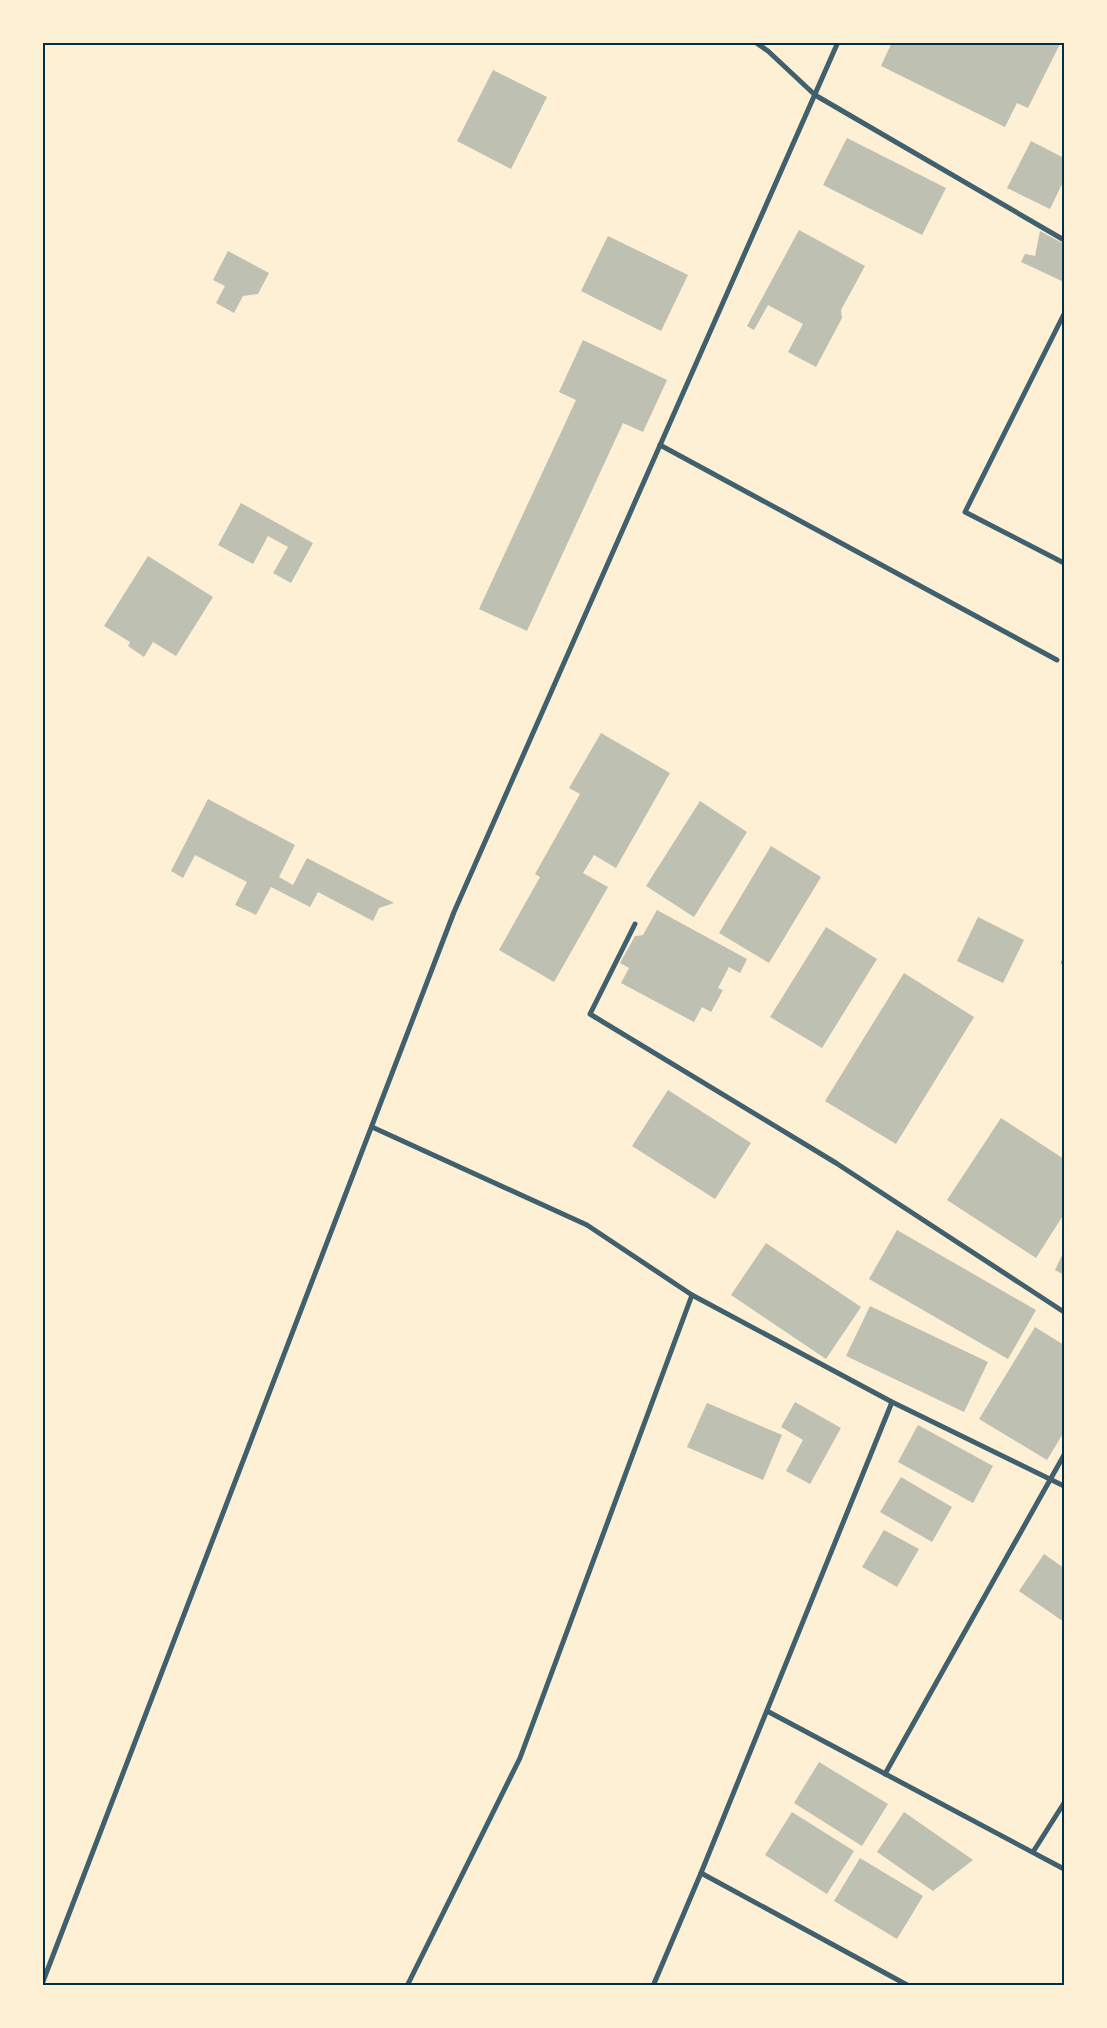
<svg xmlns="http://www.w3.org/2000/svg" width="1107" height="2028" viewBox="0 0 1107 2028" font-family="'Source Serif 4',serif">
<style>
.building{fill:#bec0b2}
.lines{fill:none;stroke-linecap:round;stroke-linejoin:round}
.minor{stroke:#3f606c;stroke-width:5}
.neatline{fill:none;stroke:#003049;stroke-width:2}
</style>
<rect width="100%" height="100%" fill="#fdf0d5"/>
<g class="building">
<polygon points="892,42 1061,42 1028,108 1017,103 1005,127 881,66"/>
<polygon points="493,70 547,97 511,169 457,141"/>
<polygon points="847,138 946,188 922,235 823,185"/>
<polygon points="1031,141 1064,158 1064,180 1050,209 1007,188"/>
<polygon points="799,230 865,266 841,310 842,318 816,367 788,352 803,324 768,305 754,330 747,326"/>
<polygon points="1040,231 1064,244 1064,282 1021,262 1025,254 1035,256"/>
<polygon points="608,236 688,275 661,331 581,291"/>
<polygon points="228,251 269,273 258,294 243,296 234,313 216,303 225,286 213,280"/>
<polygon points="583,340 667,380 643,432 623,423 527,631 479,609 576,400 559,392"/>
<polygon points="241,503 313,543 291,583 273,573 288,547 268,536 253,564 218,545"/>
<polygon points="148,556 213,597 176,656 153,642 144,657 128,646 130,642 104,626"/>
<polygon points="601,733 670,773 616,868 594,855 583,873 608,887 554,982 499,950 540,877 535,874 580,794 569,788"/>
<polygon points="208,799 295,845 279,877 293,885 307,858 394,903 379,908 373,921 318,892 310,907 271,887 256,915 235,905 247,882 195,855 183,878 171,871"/>
<polygon points="700,801 747,832 694,917 646,886"/>
<polygon points="771,846 821,877 769,963 719,933"/>
<polygon points="657,910 747,959 740,973 729,967 718,988 723,990 711,1012 702,1007 694,1022 621,983 629,968 620,963 635,936 643,935"/>
<polygon points="978,917 1024,940 1003,983 957,961"/>
<polygon points="826,927 877,959 822,1048 770,1017"/>
<polygon points="904,973 974,1017 896,1144 825,1101"/>
<polygon points="668,1090 751,1143 715,1199 632,1146"/>
<polygon points="1001,1118 1064,1159 1064,1214 1036,1258 947,1200"/>
<polygon points="897,1230 1036,1310 1008,1359 869,1279"/>
<polygon points="766,1243 861,1307 826,1359 731,1295"/>
<polygon points="1064,1251 1064,1275 1055,1270"/>
<polygon points="870,1306 988,1362 964,1412 846,1356"/>
<polygon points="1035,1327 1064,1345 1064,1432 1047,1460 979,1419"/>
<polygon points="795,1402 841,1428 810,1484 786,1471 803,1440 781,1427"/>
<polygon points="707,1403 782,1435 763,1480 687,1447"/>
<polygon points="918,1425 993,1466 973,1503 898,1462"/>
<polygon points="901,1477 952,1507 932,1542 880,1512"/>
<polygon points="884,1530 919,1549 897,1587 862,1567"/>
<polygon points="1044,1554 1064,1568 1064,1622 1019,1591"/>
<polygon points="819,1762 888,1804 862,1846 794,1803"/>
<polygon points="792,1812 854,1851 827,1894 765,1855"/>
<polygon points="904,1812 973,1860 933,1891 877,1852"/>
<polygon points="860,1858 923,1896 897,1939 834,1901"/>
</g>
<g class="lines">
<g class="minor">
<polyline points="755,42 768,51 815,95 1064,240"/>
<polyline points="1064,314 965,512 1064,563"/>
<polyline points="660,445 1057,660"/>
<polyline points="635,924 590,1014 836,1163 1064,1312"/>
<polyline points="1064,963 1064,962"/>
<polyline points="372,1127 587,1225 692,1295 520,1758 407,1986"/>
<polyline points="692,1295 892,1402 1064,1486"/>
<polyline points="767,1711 1064,1869"/>
<polyline points="885,1774 1064,1455"/>
<polyline points="1033,1852 1064,1803"/>
<polyline points="701,1873 909,1986"/>
<polyline points="42,1984 454,912 838,42"/>
<polyline points="653,1986 701,1873 892,1402"/>
</g>
</g>
<rect width="1107" height="2028" fill="none" stroke="#fdf0d5" stroke-width="88"/>
<rect x="44" y="44" width="1019" height="1940" class="neatline"/>
</svg>
